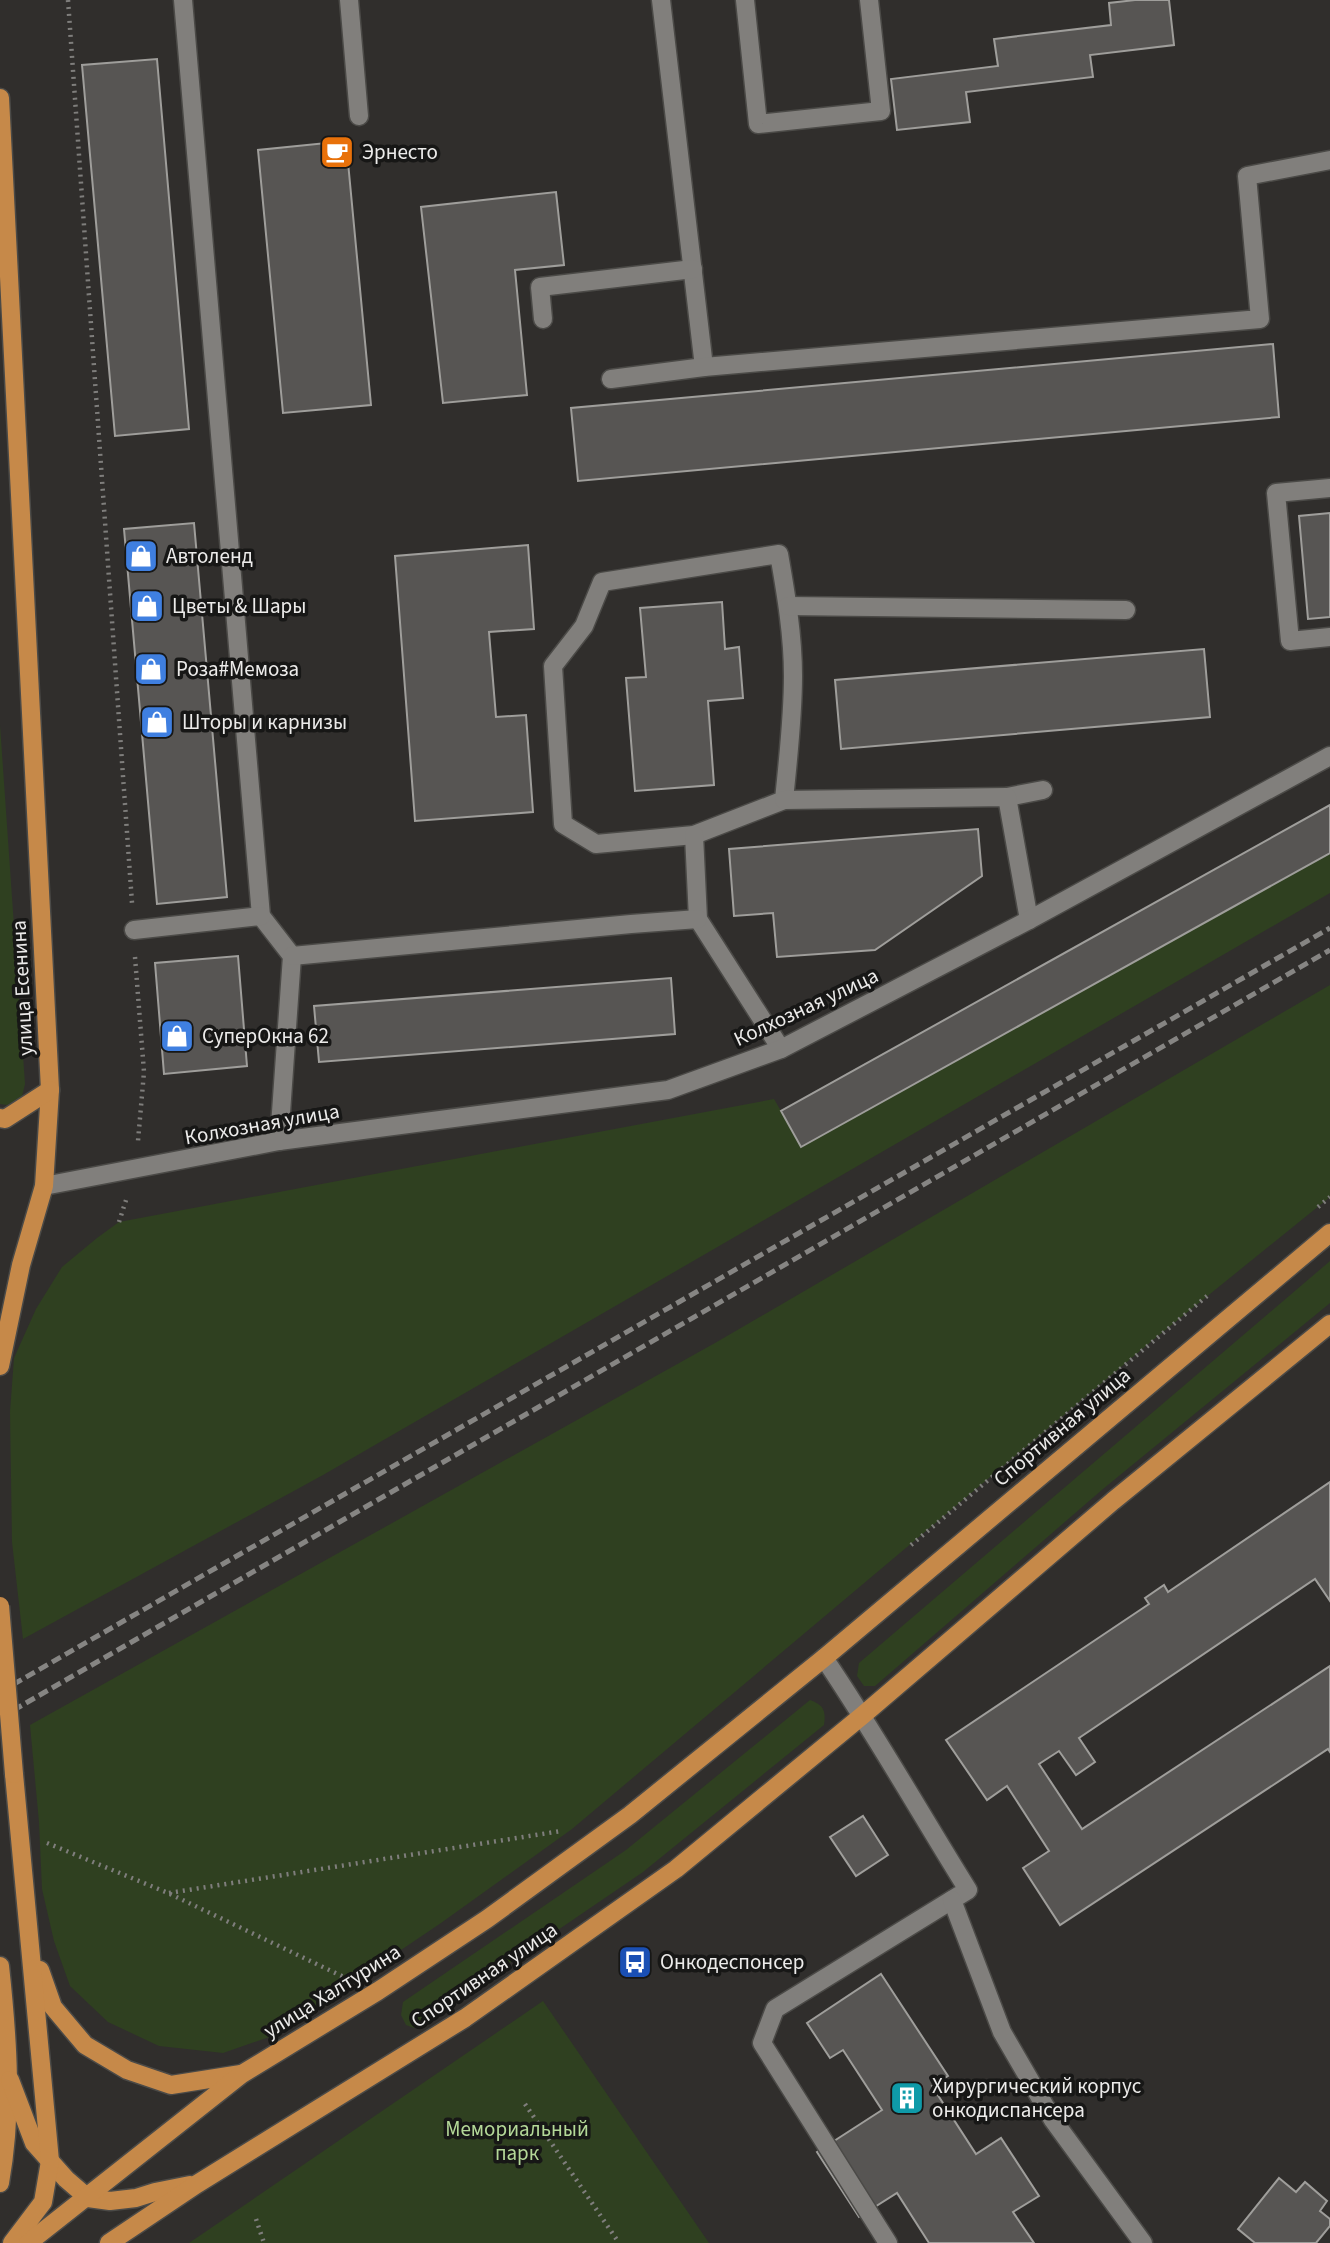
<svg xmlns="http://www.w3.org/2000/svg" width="1330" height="2243" viewBox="0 0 1330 2243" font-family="'Source Sans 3',sans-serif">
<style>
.green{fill:#2f4020}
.building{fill:#575553;stroke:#9f9e9b;stroke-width:2}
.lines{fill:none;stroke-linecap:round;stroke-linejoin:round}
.minor-casing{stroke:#4b4a47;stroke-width:21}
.major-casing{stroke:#4b4a47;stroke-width:21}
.path{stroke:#7f7e7c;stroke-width:4.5;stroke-dasharray:2 5;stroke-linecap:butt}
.minor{stroke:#817f7c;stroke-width:18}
.major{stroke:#c68949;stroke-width:18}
.rail{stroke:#868583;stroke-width:5;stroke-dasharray:10 5;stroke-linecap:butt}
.major-bridge-casing{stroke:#4b4a47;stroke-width:21;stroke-linecap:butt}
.major-bridge{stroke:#c68949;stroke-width:18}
.labels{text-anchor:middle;stroke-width:7;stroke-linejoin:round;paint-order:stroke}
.poi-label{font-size:21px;fill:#ecebea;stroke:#171716;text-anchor:start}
.street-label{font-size:21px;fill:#ecebea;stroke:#171716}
.park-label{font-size:21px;fill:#b4d898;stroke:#171716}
</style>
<rect width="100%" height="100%" fill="#302e2c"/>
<g class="green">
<polygon points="0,725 25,1084 22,1096 7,1105 0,1104"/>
<polygon points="1330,853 1330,893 323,1475 23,1639 12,1542 10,1412 14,1358 36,1309 62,1267 97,1238 119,1222 774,1099 802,1147"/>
<polygon points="1330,985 1330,1197 1153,1340 572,1829 441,1923 275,2035 223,2053 159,2046 108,2022 70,1986 54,1941 42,1889 39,1822 30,1725 715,1343"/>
<polygon points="1330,1261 1330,1303 1103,1489 875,1686 864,1686 857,1676 859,1663"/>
<path d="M810,1700C824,1705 826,1711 824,1725L643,1872L414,2028L406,2025L401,2015L403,2002L626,1850Z"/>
<polygon points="543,2001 709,2243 189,2243"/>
</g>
<g class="building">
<polygon points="1135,0 1169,0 1174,45 1090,55 1093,77 966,92 970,122 897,130 891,79 998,66 994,39 1111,25 1109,3"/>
<polygon points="157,59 189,429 115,436 82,65"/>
<polygon points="346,141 371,405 283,413 258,150"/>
<polygon points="556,192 564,265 515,270 527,395 443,403 421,207"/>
<polygon points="1273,344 1279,417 578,481 571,408"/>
<polygon points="1330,513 1330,617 1308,619 1299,516"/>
<polygon points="194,523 227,897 157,904 124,529"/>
<polygon points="528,545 534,629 489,632 496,717 526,715 533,812 415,821 395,556"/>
<polygon points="722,602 725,649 739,647 743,698 708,701 714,785 635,791 626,678 646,677 640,608"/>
<polygon points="1204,649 1210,717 841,749 835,680"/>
<polygon points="1330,805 1330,853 801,1147 781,1111"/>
<polygon points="978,829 982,876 875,950 777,957 773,913 734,916 729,849"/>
<polygon points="238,956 247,1066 164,1074 155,963"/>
<polygon points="671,978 675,1034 319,1062 314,1006"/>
<polygon points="1330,1482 1330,1601 1315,1579 1079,1738 1095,1762 1076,1775 1059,1751 1039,1764 1082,1829 1330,1666 1330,1752 1328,1749 1060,1925 1023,1868 1049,1851 1007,1786 987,1800 946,1740 1149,1604 1145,1598 1164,1585 1168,1592"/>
<polygon points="863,1816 888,1855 856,1876 830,1837"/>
<polygon points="881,1974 948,2076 932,2086 976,2154 1001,2138 1039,2196 1013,2212 1034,2243 929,2243 897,2193 859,2217 817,2152 882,2110 843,2050 830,2058 807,2023"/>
<polygon points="1279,2178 1296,2192 1305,2182 1327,2201 1320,2211 1330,2219 1330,2226 1316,2243 1255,2243 1238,2229"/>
</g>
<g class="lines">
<g class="minor-casing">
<g id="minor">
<polyline points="183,0 261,916 292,956 279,1141"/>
<polyline points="349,0 359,116"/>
<polyline points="661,0 704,367"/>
<polyline points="745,0 758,124 881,111 869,0"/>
<polyline points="543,319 540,287 693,269"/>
<polyline points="611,379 704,367 1260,319 1247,176 1330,160"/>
<polyline points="1330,488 1276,493 1290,641 1330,637"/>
<path d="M779,554C786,594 793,635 793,676C793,718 788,759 784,800L694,835L596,844L563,824L553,666L584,626L602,582Z"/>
<polyline points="788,606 1126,610"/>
<polyline points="1007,797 1043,790"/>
<polyline points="784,800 1007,797 1029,920"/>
<polyline points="694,835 698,919 781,1049"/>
<polyline points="134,930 261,916"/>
<polyline points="292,956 631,924 698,919"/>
<polyline points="44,1186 279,1141 668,1090 781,1049 1029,920 1330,756"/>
<path d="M824,1658C875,1733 920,1813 968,1890L775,2009L762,2043L888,2243"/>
<polyline points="952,1900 1002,2032 1053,2120 1143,2243"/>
</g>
</g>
<g class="major-casing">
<g id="major">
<polyline points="0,98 50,1090 44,1186 21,1265 0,1366"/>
<polyline points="0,1118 5,1119 50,1090"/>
<path d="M0,1966C8,2040 13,2110 0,2183"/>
<polyline points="40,1970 53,2007 85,2045 127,2070 171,2085 241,2074"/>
<polyline points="10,2080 34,2143 66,2179 88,2198 110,2201 136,2198 155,2192 190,2185"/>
<polyline points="12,2243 43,2202 50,2161 14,1774"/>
<polyline points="28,2243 242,2074 378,1991 487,1919 630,1815 824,1658 1330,1233"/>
<polyline points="109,2243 197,2184 465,2018 676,1869 863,1715 1113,1501 1330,1324"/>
</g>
</g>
<g class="path">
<polyline points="68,0 132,903"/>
<polyline points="135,957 144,1072 138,1141"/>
<polyline points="1318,1207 1330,1197"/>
<polyline points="119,1222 127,1197"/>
<polyline points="911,1545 1207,1296"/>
<polyline points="47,1843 168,1893 348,1979"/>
<polyline points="169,1893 561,1831"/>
<polyline points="525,2104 619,2243"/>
<polyline points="256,2219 264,2243"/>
</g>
<use href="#minor" class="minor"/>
<use href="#major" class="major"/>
<g class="rail">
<polyline points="0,1692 1330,928"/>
<polyline points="0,1718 1330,950"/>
</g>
<g class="major-bridge-casing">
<polyline id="major-bridge" points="0,1606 14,1774"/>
</g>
<use href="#major-bridge" class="major-bridge"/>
</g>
<defs>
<g id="cafe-square" transform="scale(1.75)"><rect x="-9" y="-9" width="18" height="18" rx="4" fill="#e8710a" stroke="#171716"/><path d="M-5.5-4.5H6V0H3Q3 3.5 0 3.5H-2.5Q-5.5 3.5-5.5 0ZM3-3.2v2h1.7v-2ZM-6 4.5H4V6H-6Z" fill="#fff"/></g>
<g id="shop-square" transform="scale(1.75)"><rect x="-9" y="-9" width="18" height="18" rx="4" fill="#3f7fe0" stroke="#171716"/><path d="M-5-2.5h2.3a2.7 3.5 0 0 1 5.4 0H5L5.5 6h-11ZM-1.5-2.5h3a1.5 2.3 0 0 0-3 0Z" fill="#fff"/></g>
<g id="bus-square" transform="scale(1.75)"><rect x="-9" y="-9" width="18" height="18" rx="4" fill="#1a4fb4" stroke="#171716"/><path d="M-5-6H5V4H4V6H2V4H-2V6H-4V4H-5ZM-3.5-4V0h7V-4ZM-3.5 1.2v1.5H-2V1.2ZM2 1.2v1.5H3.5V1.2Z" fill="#fff"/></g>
<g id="building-square" transform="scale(1.75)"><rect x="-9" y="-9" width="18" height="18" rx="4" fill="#0f9aa8" stroke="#171716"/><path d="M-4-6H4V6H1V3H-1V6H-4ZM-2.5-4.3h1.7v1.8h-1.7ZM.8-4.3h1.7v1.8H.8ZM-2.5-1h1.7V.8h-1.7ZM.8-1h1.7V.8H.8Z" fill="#fff"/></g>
</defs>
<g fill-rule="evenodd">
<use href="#cafe-square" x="337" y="152"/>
<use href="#shop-square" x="141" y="556"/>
<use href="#shop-square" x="147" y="606"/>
<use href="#shop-square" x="151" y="669"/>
<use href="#shop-square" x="157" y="722"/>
<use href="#shop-square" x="177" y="1036"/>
<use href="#bus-square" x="635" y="1962"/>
<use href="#building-square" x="907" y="2098"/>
</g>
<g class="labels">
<g class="poi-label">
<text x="362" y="159">Эрнесто</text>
<text x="166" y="563">Автоленд</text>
<text x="172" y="613">Цветы &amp; Шары</text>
<text x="176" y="676">Роза#Мемоза</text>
<text x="182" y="729">Шторы и карнизы</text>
<text x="202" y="1043">СуперОкна 62</text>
<text x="660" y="1969">Онкодеспонсер</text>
<text x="932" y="2093">Хирургический корпус<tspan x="932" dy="24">онкодиспансера</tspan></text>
</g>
<g class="street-label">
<text transform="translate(22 988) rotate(-93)" y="7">улица Есенина</text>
<text transform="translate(806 1007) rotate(-25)" y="7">Колхозная улица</text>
<text transform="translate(262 1124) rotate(-10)" y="7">Колхозная улица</text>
<text transform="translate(1062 1427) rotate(-40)" y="7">Спортивная улица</text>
<text transform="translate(484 1975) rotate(-34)" y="7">Спортивная улица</text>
<text transform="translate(332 1991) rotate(-32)" y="7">улица Халтурина</text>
</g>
<g class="park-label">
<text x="517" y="2136">Мемориальный<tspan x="517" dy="24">парк</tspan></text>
</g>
</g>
</svg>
